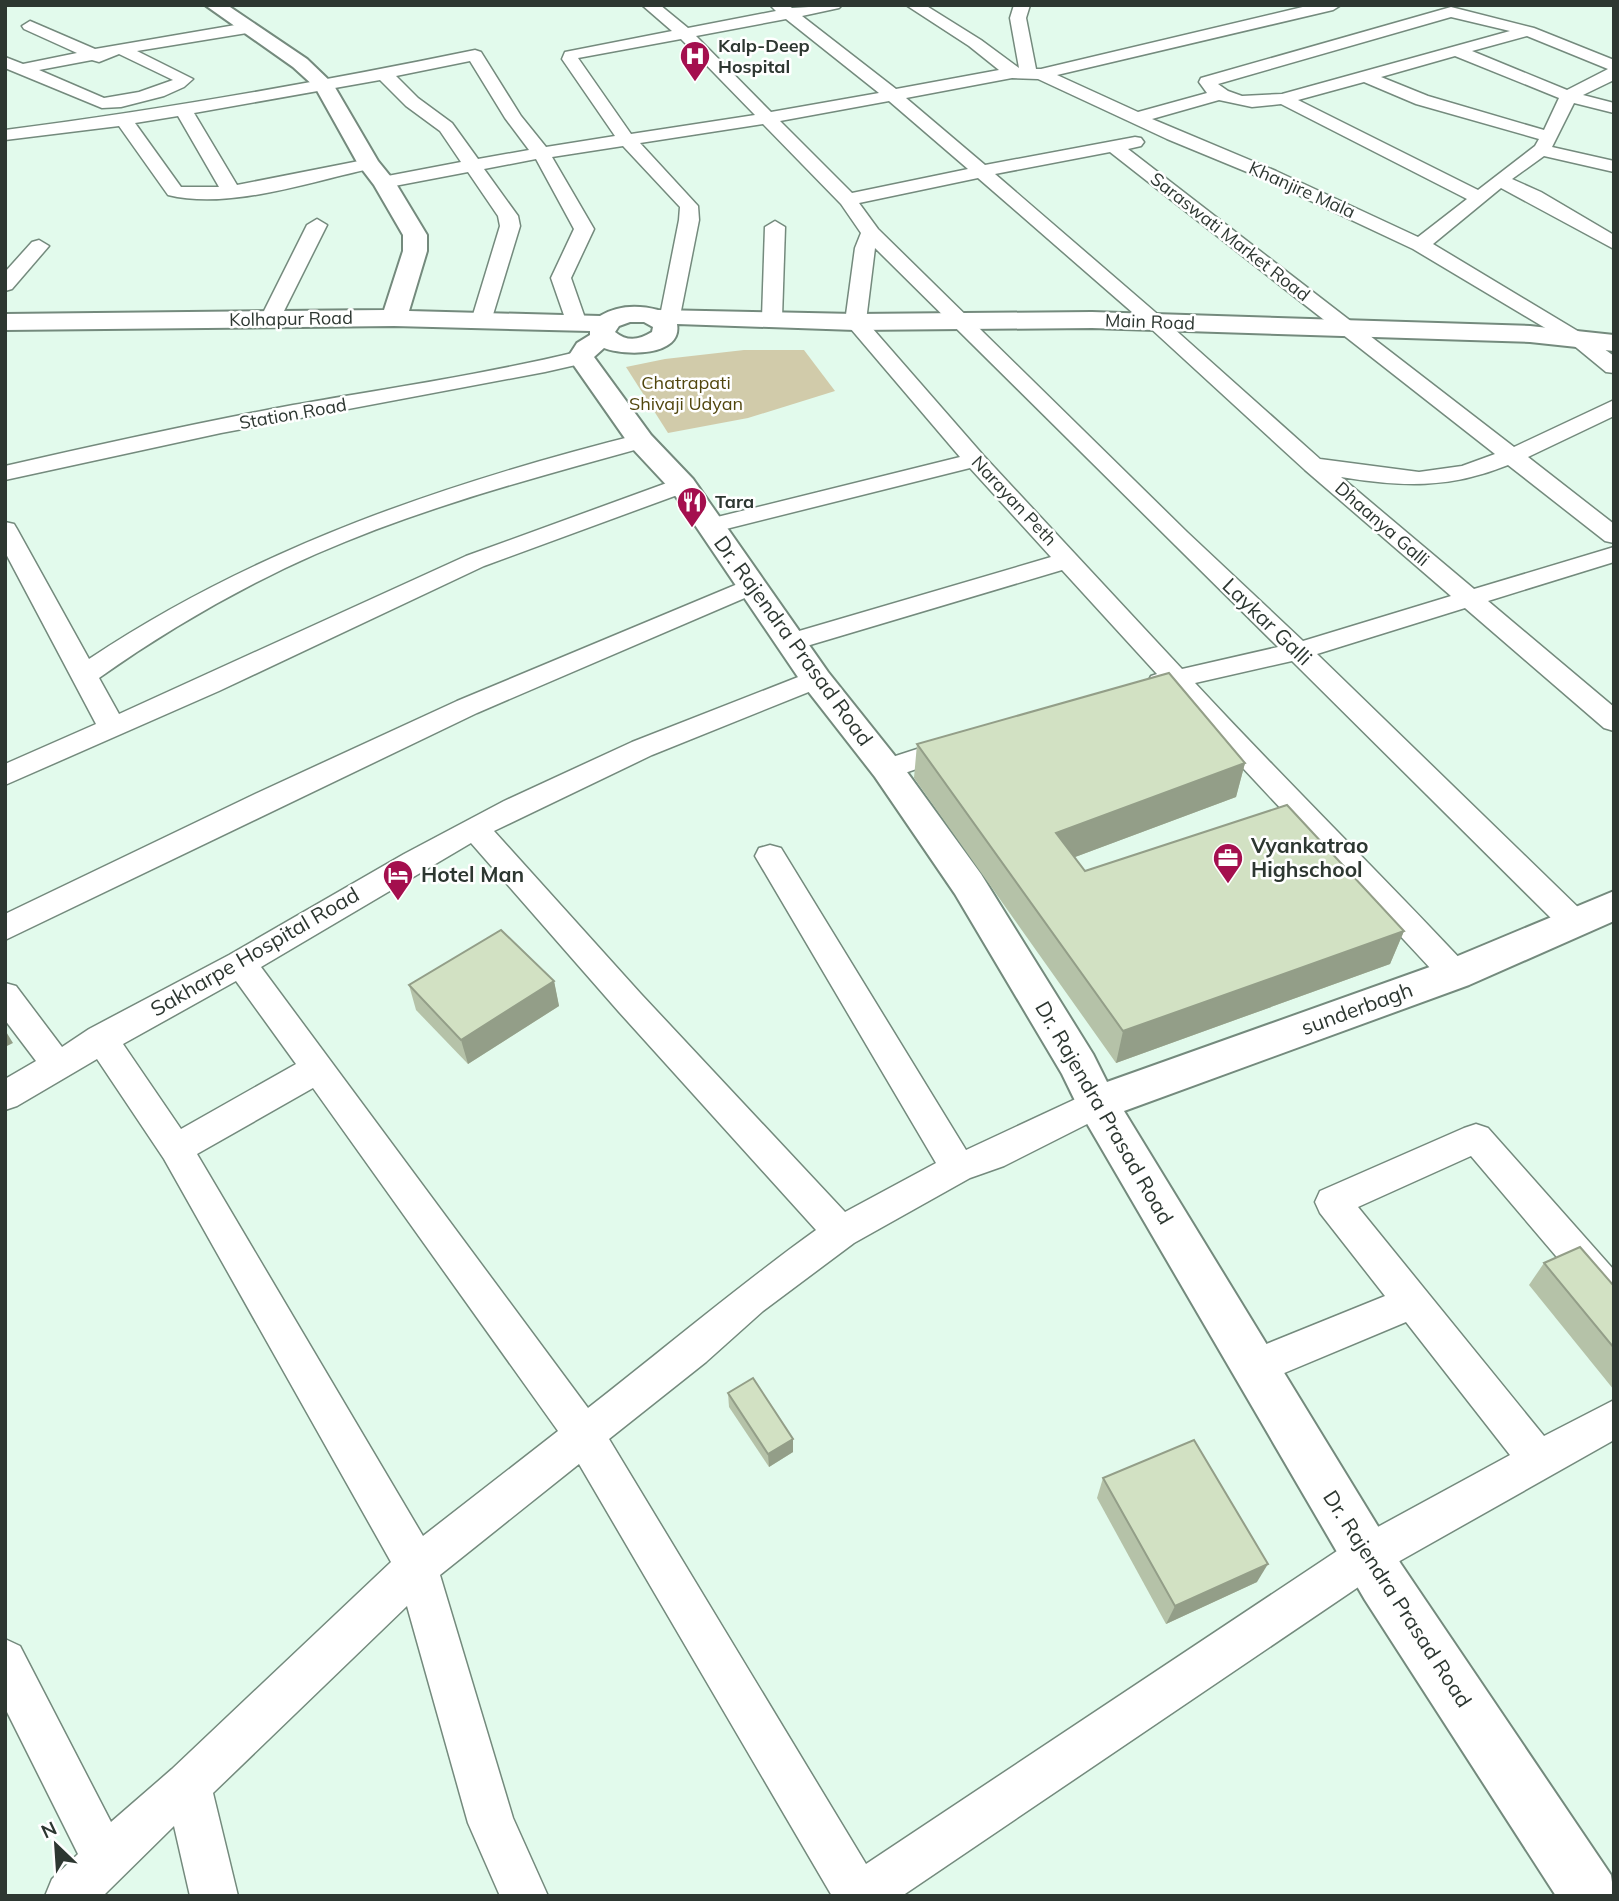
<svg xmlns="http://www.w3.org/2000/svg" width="1619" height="1901" viewBox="0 0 1619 1901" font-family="Mulish,sans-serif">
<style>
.green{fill:#d1cbaa}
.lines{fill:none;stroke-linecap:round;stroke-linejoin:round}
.minor-casing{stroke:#748a7d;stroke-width:3}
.major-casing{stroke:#748a7d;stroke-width:4}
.minor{fill:#fff;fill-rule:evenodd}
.major{fill:#fff;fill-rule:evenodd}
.wall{fill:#b5c2a8}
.shaded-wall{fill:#939e88}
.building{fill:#d2e1c3;stroke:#939e88;stroke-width:2}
.labels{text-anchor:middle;stroke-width:5;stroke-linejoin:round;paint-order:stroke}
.far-poi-label{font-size:18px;font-weight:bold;fill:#2d3731;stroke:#fff;text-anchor:start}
.far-street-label{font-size:18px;fill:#2d3731;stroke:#fff}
.far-park-label{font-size:18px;fill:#51460d;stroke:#fff}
.street-label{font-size:21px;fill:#2d3731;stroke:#fff}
.poi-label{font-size:21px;font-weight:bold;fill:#2d3731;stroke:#fff;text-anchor:start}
</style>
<rect width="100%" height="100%" fill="#e2faec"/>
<polygon class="green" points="744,350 804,350 835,391 748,418 668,433 626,367 665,359"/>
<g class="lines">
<g class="minor-casing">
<g id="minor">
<path d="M642,5H660L688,28L776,11L770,5H788L792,8L842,5L839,8L802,16L896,89L999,70L969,46L906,5H925L981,40L1019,68L1010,18L1014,5H1030L1026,18L1036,69H1041L1311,5H1341L1333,10L1057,75L1138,112L1207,93L1199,82L1201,78L1451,7L1534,28L1614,60V80L1583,95L1614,103V113L1574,103L1552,147L1614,161V172L1544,156L1512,179L1541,192L1614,235V249L1501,188L1433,244L1586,336L1614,356V373L1606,372L1572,344L1413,249L1264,179L1167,139L1038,79L1012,78L906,98L985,165L1135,137L1141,138L1144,142L1141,146L1128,149L1514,447L1614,400V416L1528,457L1614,524V543L1605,541L1508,465C1449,489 1402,487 1341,477L1474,589L1614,547V562L1488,601L1614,707V731L1604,728L1465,608L1317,654L1585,914L1590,922L1585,930L1574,934L1563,930L1292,661L1195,683C1284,779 1377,870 1466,965L1471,974L1466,983L1455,986L1444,983C1353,884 1260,788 1170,689L1161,691L1151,688L1148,682L1151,676L1157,674L1062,570L800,648L791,650L782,648L778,642L782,636L1051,557L970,468L710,533L701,531L698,526L701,521L960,457L845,322L855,248L861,233L841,204L763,124L640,143L698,206L699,220L680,316L677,320H663L660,316L679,220L680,207L623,146L552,157L594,229L571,278L586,321L583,325H569L566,321L551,278L574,229L536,159L484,169L518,216L520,226L492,318L489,322H475L472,318L500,226L498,216L468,172L384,188L377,186L375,182L377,178L461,162L440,131L406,106L380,80L194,113L237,185L369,159L378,164L369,169C309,182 229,210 168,195L119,126L5,140V130C163,110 319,82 475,50L481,52L521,116L546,147L615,136L562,59L565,52L672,31ZM1451,17L1510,31L1282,94L1242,96L1228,91L1218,84ZM786,19L879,93L771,112L696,36ZM1527,36L1608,69L1567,90L1472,51ZM681,39L755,115L631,134L578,58ZM1455,56L1559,98L1544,130L1428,96L1381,77ZM470,61L505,118L529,150L478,159L452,123L418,98L396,76ZM1364,82L1416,104L1539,139L1535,146L1478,190L1298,100ZM1219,100L1252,107L1281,104L1467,199L1418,237L1276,171L1152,119ZM889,101L968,169L852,193L780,121ZM178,116L219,187H181L135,123ZM1110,152L1495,454L1462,466L1419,472L1320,459L1162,318L995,174ZM978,178L1148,326L1305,470L1451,596L1303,641L1187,532L878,229L859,203ZM875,248L1278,647L1182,669L983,455L866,321Z"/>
<path d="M30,21L95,49L247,23L255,28L247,33L137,51L193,79L184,87L164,96L121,107L102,108L5,68V57L23,64L77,53L24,29L22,26ZM119,54L173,80L139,92L104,98L39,70L92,60L99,62Z"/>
<polygon points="317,219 327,225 280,319 277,323 263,323 260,319 307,225"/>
<polygon points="775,221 785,227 782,318 779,322 765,322 762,318 765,227"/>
<polygon points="39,240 49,246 12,289 5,291 5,272 32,242"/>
<path d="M581,351L589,352L592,357L589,362L545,372L221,433L5,480V466C101,444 196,423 293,405C389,388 486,374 581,351Z"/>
<path d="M641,434L649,436L652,441L649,446C537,477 423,507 316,554C239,588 167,630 99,678L119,714L466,556L675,480H691L695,485L691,490L484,566L219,691L5,785V764L96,724L5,552V522L14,524L17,529L89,659C257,547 446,483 641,434Z"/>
<polygon points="752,578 761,581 765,586 761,591 477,713 5,940 5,914 255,794 457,701"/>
<path d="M816,670L826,673L829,679L826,685L652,755L494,831L641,994L845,1212L936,1163L755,856L759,848L770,845L781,848L966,1150L1097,1089L1109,1093L1114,1103L1109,1113L1004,1166L970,1178L854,1243L763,1311L706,1362L609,1439L866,1864L1352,1541L1510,1455L1406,1322L1253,1386L1239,1381L1234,1368L1239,1355L1385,1296L1320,1213L1315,1202L1320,1191L1464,1128L1476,1124L1488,1128L1614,1270V1314L1601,1309L1471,1156L1358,1207L1544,1436L1614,1400V1440L1382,1571L902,1896H832L579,1464L440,1575L513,1818L548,1896H500L468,1823L407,1606L213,1793L238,1896H190L174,1826L103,1896H45L52,1879L78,1854L5,1708V1639L20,1646L111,1822L172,1769L391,1562L164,1159L97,1059L17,1106L5,1110V1079L36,1061L5,1020V983L16,986L62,1047L89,1029L229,955L404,854L504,801L632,742ZM471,843L619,1012L816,1230C738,1286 665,1348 588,1408L261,967ZM236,981L296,1064L181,1129L123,1044ZM313,1088L558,1431L423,1536L197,1154Z"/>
<polygon points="954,737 964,739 968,746 964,753 887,779 877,776 873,769 877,762"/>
</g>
</g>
<g class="major-casing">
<path id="major" d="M205,5H227L307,59L333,84L378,161L395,182L427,235V251L409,311L600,316C618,305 639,305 658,310L855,314L1092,312L1530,326L1614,335V351L1530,342L1092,328L855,330L677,324C683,357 624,356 604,348L594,357L651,435L693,479L828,672L899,761L981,874L1093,1054L1107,1082L1441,963L1614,891V921L1469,985L1124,1111L1401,1564L1611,1875L1614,1896H1556L1365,1600L1082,1115L1062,1074L955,894L875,777L804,686L672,491L631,447L568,357L577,343L590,335V331L394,326L5,330V314L384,310L403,251V235L374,185L358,164L315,87L293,67ZM630,322H644L653,327L652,332C639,340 627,342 615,332L619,326Z"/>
</g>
<use href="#minor" class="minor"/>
<use href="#major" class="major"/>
</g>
<g class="wall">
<polygon points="917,744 1245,763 1236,797 1075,857 1085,871 1404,931 1390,964 1116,1063 914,778"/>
<polygon points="554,981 559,1006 468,1064 416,1010 409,985"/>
<polygon points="1544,1263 1614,1286 1614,1390 1529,1285"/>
<polygon points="728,1393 793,1439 793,1452 769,1467 729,1407"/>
<polygon points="1103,1478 1257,1582 1166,1624 1097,1498"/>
</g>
<g class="shaded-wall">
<polygon points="1245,763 1236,797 1051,866 1056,833"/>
<polygon points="1404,931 1390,964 1116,1063 1123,1031"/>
<polygon points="554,981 559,1006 468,1064 461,1040"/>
<polygon points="5,1030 13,1043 5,1047"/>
<polygon points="793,1439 793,1452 769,1467 768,1454"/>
<polygon points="1268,1564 1257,1582 1166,1624 1175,1606"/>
</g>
<g class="building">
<polygon points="1169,673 1245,763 1056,833 1085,871 1287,805 1404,931 1123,1031 917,744"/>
<polygon points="501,930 554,981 461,1040 409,985"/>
<polygon points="1580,1247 1614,1286 1614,1348 1544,1263"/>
<polygon points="753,1378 793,1439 768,1454 728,1393"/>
<polygon points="1194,1440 1268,1564 1175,1606 1103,1478"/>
</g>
<defs>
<g id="hospital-pin" transform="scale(1.575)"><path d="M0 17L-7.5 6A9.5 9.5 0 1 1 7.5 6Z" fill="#a40f4e" stroke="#fff"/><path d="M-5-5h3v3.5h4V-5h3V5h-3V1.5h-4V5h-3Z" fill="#fff"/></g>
<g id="restaurant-pin" transform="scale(1.575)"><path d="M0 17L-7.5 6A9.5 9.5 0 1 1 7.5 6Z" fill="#a40f4e" stroke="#fff"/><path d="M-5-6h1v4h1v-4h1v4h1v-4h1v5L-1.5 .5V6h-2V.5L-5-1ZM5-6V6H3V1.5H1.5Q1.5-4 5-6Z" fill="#fff"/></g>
<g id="office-pin" transform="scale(1.575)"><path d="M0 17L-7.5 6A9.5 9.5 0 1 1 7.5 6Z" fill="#a40f4e" stroke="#fff"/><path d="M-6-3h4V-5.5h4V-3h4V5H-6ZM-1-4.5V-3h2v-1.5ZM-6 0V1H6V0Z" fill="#fff"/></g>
<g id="hotel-pin" transform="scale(1.575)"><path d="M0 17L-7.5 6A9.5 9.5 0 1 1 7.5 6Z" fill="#a40f4e" stroke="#fff"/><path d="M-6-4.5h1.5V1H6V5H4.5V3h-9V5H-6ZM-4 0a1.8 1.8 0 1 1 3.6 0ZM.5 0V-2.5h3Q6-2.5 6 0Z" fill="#fff"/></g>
</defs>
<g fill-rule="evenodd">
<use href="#hospital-pin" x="695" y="56"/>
<use href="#restaurant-pin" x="692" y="502"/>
<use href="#office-pin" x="1228" y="858"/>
<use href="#hotel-pin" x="398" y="875"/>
</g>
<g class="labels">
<g class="far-poi-label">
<text x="718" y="52">Kalp-Deep<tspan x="718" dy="21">Hospital</tspan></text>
<text x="715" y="508">Tara</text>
</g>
<g class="far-street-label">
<text transform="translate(1302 190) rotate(24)" y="6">Khanjire Mala</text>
<text transform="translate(1230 237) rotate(38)" y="6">Saraswati Market Road</text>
<text transform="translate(291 319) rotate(-1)" y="6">Kolhapur Road</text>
<text transform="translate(1150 322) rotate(2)" y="6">Main Road</text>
<text transform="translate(293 414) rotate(-10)" y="6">Station Road</text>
<text transform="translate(1014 501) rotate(47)" y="6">Narayan Peth</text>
<text transform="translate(1382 524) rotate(41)" y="6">Dhaanya Galli</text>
</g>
<g class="far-park-label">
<text x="686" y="389">Chatrapati<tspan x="686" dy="21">Shivaji Udyan</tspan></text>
</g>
<g class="street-label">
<text transform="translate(1267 622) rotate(44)" y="7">Laykar Galli</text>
<text transform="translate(793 641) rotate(54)" y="7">Dr. Rajendra Prasad Road</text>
<text transform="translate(255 952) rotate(-30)" y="7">Sakharpe Hospital Road</text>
<text transform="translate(1357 1009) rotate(-20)" y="7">sunderbagh</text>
<text transform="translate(1104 1113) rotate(60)" y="7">Dr. Rajendra Prasad Road</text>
<text transform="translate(1397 1599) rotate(57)" y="7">Dr. Rajendra Prasad Road</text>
</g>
<g class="poi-label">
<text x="1251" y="853">Vyankatrao<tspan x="1251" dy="24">Highschool</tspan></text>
<text x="421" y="882">Hotel Man</text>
</g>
</g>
<rect width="1619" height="1901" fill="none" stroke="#2d3731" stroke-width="14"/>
<g transform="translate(56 1845) rotate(335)" stroke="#ffffff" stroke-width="5" paint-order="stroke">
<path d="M0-5L12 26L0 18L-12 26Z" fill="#2d3731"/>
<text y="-10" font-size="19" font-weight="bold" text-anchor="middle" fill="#2d3731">N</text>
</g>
</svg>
